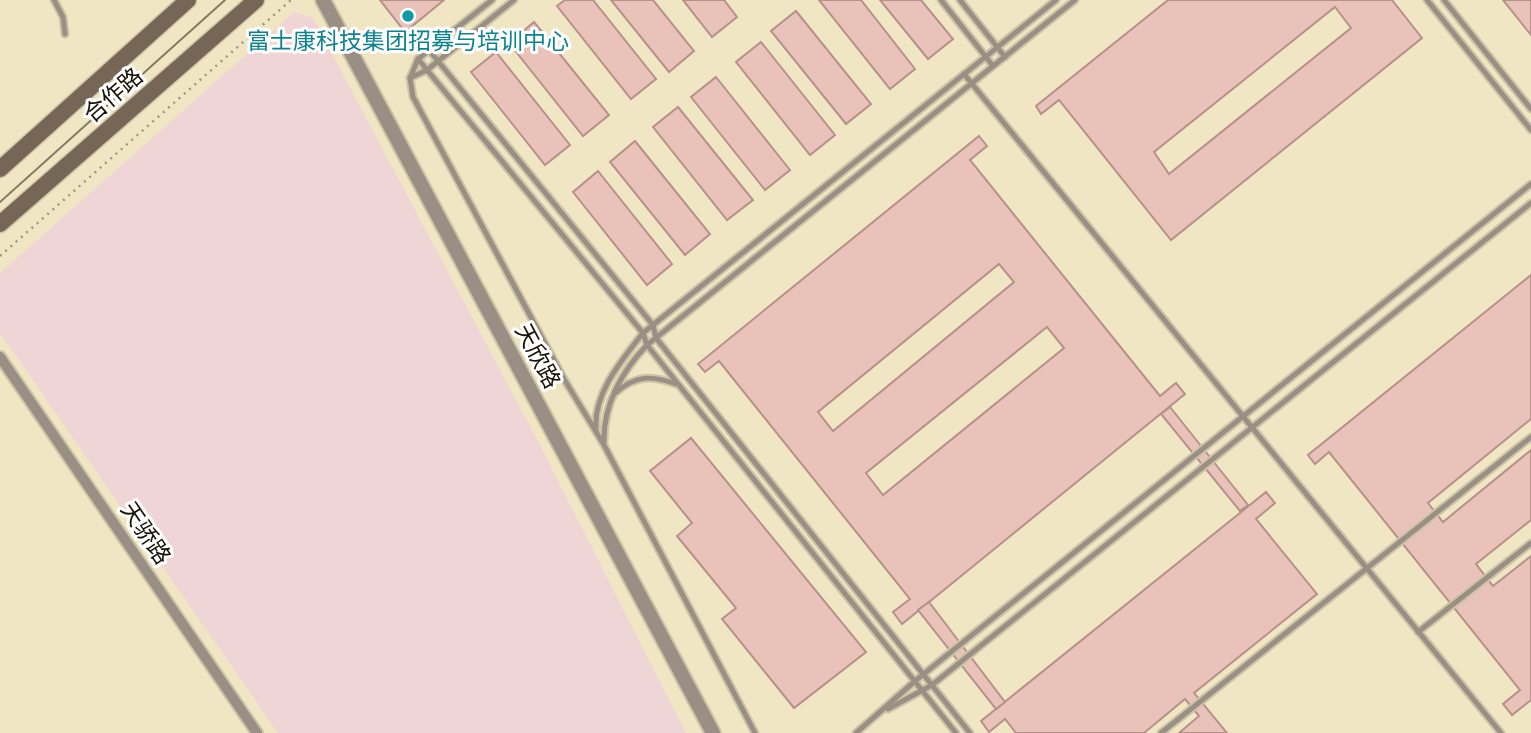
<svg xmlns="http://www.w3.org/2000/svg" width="1531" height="733" viewBox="0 0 1531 733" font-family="Cabin,'Noto Sans SC',sans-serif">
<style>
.commercial{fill:#efd5d6}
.building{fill:#e9c3b9;stroke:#b69189;stroke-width:2;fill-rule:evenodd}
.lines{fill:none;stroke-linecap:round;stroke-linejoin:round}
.service-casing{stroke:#cdc4a6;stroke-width:9}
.minor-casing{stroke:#cdc4a6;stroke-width:14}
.tertiary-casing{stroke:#cdc4a6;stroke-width:18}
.secondary-casing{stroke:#cdc4a6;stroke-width:19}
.path{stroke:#a0987e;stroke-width:2.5;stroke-dasharray:2 5;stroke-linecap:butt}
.service{stroke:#9a8f84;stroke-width:5}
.minor{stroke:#9a8f84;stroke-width:10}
.tertiary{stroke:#9a8f84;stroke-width:14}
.secondary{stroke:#756656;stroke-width:16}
.tram{stroke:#817a64;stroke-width:2}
.culture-dot{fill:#0f9aa8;stroke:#fff;stroke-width:2.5}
.labels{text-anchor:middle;stroke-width:6;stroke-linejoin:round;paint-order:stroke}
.culture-label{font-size:23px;fill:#0d838f;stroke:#fff}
.street-label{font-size:23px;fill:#161207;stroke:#fff}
</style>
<rect width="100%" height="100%" fill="#f0e6c4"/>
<polygon class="commercial" points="294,12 313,18 541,447 686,733 278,733 0,333 0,273"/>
<g class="building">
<polygon points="380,0 444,0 405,32"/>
<polygon points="565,0 593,0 656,79 631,99 557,6"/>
<polygon points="611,0 653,0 694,51 669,72"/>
<polygon points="683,0 724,0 737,17 712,37"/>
<polygon points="819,0 861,0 915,69 890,89"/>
<polygon points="880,0 921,0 953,39 928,59"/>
<path d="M1168,0H1392L1422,38L1171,240L1059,100L1041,114L1036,106ZM1335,7L1351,28L1169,174L1154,152Z"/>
<polygon points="1503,0 1531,0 1531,35"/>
<polygon points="796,11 871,104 846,124 771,31"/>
<polygon points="534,22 609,115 583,136 509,43"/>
<polygon points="761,42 835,135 810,155 736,62"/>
<polygon points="496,52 570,145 545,165 471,72"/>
<polygon points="716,77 790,170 765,190 691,97"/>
<polygon points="678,107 753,200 727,220 653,127"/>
<path d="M979,136L987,146L970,160L1160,396L1176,383L1185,394L902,624L893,612L910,599L719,361L705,372L698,364ZM999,264L1014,282L833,431L818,412ZM1047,327L1064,348L883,495L866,473Z"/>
<polygon points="635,141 710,234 685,255 610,162"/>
<polygon points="598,171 672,264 647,285 573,192"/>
<polygon points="1531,275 1531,419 1428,503 1443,522 1531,450 1531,520 1476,564 1493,586 1531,556 1531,700 1512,715 1503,704 1520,690 1329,452 1315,464 1308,455"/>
<polygon points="1170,407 1248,505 1240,511 1161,414"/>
<polygon points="691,438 866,652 794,708 722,619 736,608 677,536 692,523 650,471"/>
<polygon points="1266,492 1275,503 1256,519 1317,594 1194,693 1227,733 1179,733 1199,716 1185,699 1144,733 1016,733 1005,719 989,732 981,721"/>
<polygon points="929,602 1005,702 996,709 918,610"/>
</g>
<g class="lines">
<g class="service-casing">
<g id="service">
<polyline points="54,0 63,17 65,34"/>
<polyline points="492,0 418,59 410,78 413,97 564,379 604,445 755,733"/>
<polyline points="941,0 993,66"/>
<polyline points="960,0 1005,57"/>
<polyline points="1427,0 1531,130"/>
<polyline points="1444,0 1531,109"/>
<polyline points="429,50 653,325 656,338 970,733"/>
<polyline points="418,59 643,333 647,345 956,733"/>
<polyline points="964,74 1501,733"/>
<polyline points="410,78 427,70 514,0"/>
<path d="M615,393C636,375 651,375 676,384"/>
<path d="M596,430C593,393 622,360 643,333L1056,0"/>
<path d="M604,442C603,405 622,371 647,345L1075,0"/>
<polyline points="1418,632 1531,543"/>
<polyline points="888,709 932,685 1531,203"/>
<polyline points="856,733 915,681 1531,184"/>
<polyline points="1161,733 1531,437"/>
</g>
</g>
<g class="minor-casing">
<polyline id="minor" points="0,357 257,733"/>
</g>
<g class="tertiary-casing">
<polyline id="tertiary" points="323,0 713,733"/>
</g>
<g class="secondary-casing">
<g id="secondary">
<polyline points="0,169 188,0"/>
<polyline points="0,224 256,0"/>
</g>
</g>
<polyline class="path" points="0,256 291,0"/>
<use href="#service" class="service"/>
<use href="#minor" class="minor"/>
<use href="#tertiary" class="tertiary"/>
<use href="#secondary" class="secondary"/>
<polyline class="tram" points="0,202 225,0"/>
</g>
<circle class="culture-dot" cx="408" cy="16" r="7"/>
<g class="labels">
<g class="culture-label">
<text x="408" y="49">富士康科技集团招募与培训中心</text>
</g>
<g class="street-label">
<text transform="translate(113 95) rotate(-41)" y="8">合作路</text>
<text transform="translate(538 356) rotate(62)" y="8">天欣路</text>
<text transform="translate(146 533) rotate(56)" y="8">天骄路</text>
</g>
</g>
</svg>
